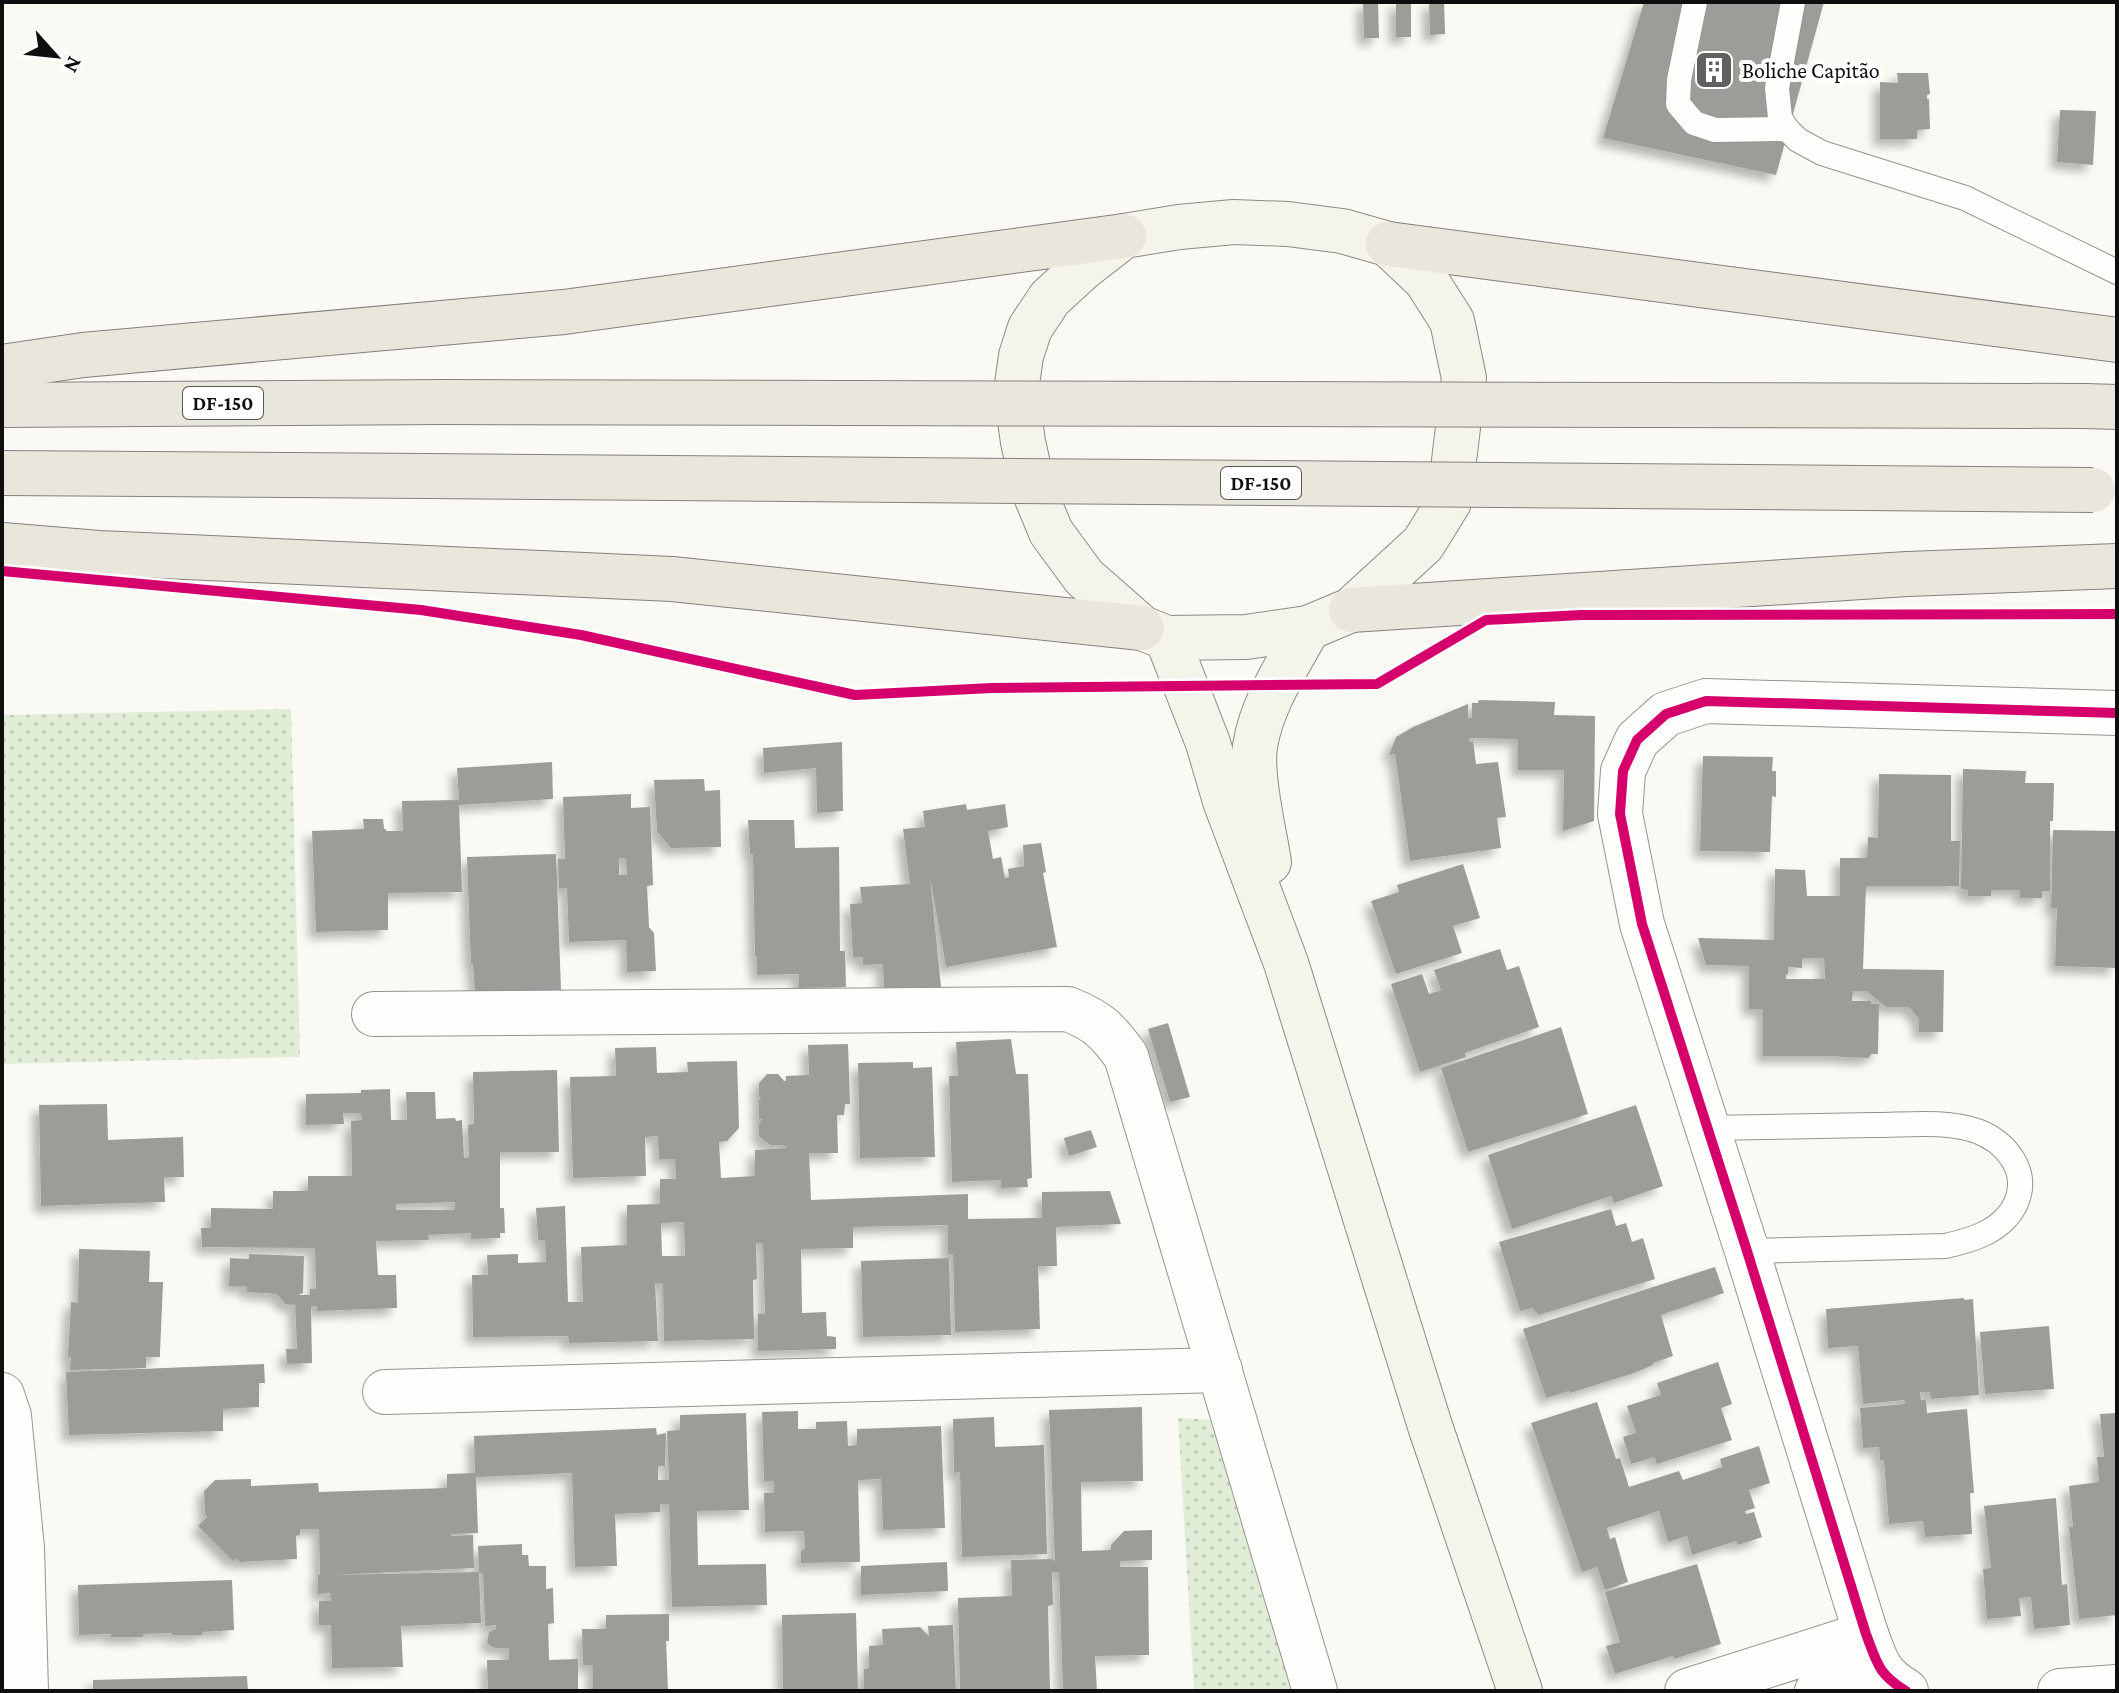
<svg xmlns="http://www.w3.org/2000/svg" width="2119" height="1693" viewBox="0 0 2119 1693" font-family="'Crimson Pro',serif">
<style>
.grass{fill:url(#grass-dots)}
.building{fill:#9e9c98;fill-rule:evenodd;filter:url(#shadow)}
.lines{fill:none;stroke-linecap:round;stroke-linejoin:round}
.service-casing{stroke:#949491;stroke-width:26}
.minor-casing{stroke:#949491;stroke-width:46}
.secondary-casing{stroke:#8b8a88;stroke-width:46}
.primary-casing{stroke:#82817e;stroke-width:46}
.service{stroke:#fefefd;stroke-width:24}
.minor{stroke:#fefefd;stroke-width:44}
.secondary{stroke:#f4f4ea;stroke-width:44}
.primary{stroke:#e9e7db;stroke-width:44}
.primary-bridge-casing{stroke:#82817e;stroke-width:46;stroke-linecap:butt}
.primary-bridge{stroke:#e9e7db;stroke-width:44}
.cycleway-casing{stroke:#fff;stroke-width:15}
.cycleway{stroke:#d6006c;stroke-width:10}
.labels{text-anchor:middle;stroke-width:8;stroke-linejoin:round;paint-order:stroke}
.shield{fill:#fff;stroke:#565656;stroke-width:2}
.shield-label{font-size:20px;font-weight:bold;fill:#0e0e0e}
.poi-label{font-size:22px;fill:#0e0e0e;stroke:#fff;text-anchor:start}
</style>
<defs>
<pattern id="grass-dots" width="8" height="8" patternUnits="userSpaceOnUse" patternTransform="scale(2)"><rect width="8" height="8" fill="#e1edd6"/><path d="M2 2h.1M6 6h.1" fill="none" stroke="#c0cab6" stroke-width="1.8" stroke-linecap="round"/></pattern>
<filter id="shadow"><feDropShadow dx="-7" dy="7" stdDeviation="4" flood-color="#0004"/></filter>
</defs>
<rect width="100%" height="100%" fill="#faf9f3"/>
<g class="grass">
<polygon points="291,709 300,1057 2,1064 2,715"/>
<polygon points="1178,1418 1219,1420 1305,1691 1194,1691"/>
</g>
<g class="building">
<polygon points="1363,2 1378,2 1379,38 1364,38"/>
<rect x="1396" y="2" width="15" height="35"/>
<polygon points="1429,2 1444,2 1445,34 1430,35"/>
<polygon points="1644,2 1824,2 1776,175 1603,138"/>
<polygon points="1897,73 1928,73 1930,94 1927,95 1927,99 1929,99 1930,129 1917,130 1917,139 1880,139 1880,82 1898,83"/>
<polygon points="2060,110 2096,111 2093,165 2057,162"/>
<polygon points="1479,700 1555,702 1554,715 1595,716 1594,821 1563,831 1564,770 1518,770 1518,739 1469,738 1470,742 1473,741 1476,764 1498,762 1506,817 1497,818 1501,848 1410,861 1395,754 1389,755 1396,737 1413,727 1468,704 1468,718 1472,718 1472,703 1478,703"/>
<polygon points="842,742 843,811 817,813 816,768 764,773 763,748"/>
<polygon points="1703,756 1773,757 1772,771 1776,771 1776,797 1772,796 1770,852 1700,851"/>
<polygon points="552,762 553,799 459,805 462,892 388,893 388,930 316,932 312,831 364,829 363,819 383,819 384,828 387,831 403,831 402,801 459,800 457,768"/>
<polygon points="1963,769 2026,771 2025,783 2054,783 2053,821 2050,821 2050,891 2042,891 2042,898 2020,898 2020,890 1991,890 1991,896 1968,896 1968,890 1961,889"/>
<path d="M1879,774L1951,775V841H1960L1959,886H1866L1863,969L1944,970L1943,1032H1919V1019L1909,1007H1886L1866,991H1853L1852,1001H1871V1004H1879L1878,1054H1871L1869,1058L1841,1057V1056H1763V1009H1749V966L1706,965L1698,938L1774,940L1775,869L1805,870L1807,896H1840V858H1867L1868,837L1878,838ZM1802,958H1824L1825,979H1786V975L1788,974V967L1802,968Z"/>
<polygon points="704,779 705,791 720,790 721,847 671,848 657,832 654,780"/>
<path d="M631,794V808L650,807L653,885L647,886L649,927L654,933L656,971L627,972L626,940L569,942L567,888H559L558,859H565L563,797ZM619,858H626L627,875H619Z"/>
<polygon points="966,804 967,810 1005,804 1008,827 988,831 993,859 1001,857 1005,878 1009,877 1008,869 1024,866 1023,845 1041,843 1046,872 1043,873 1057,947 946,967 930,877 941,987 884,988 883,964 863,965 863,957 853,957 850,904 862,903 860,887 910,884 903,829 925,827 923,811"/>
<polygon points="748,820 794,820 795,848 839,847 840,951 845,951 846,987 799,988 799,974 757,975 757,957 755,956 753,854 750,854"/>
<polygon points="2053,830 2117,831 2117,968 2055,966 2057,908 2051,908"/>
<polygon points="556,854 561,990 475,992 473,963 471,963 467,857"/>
<polygon points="1463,864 1480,918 1453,926 1462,953 1396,974 1371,901 1399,892 1397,885"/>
<polygon points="1500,949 1507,970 1519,966 1539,1027 1465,1053 1466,1057 1420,1072 1391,984 1422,974 1429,994 1441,990 1434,970"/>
<polygon points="1168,1023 1190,1097 1170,1102 1148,1029"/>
<polygon points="1561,1027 1588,1114 1468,1152 1441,1068"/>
<polygon points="1011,1039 1016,1074 1028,1074 1032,1178 1027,1179 1028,1187 1001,1188 1001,1180 952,1182 949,1076 958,1076 956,1042"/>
<path d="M848,1044L850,1104H845L844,1115H837L838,1153H809L811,1200L968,1194V1219L1036,1218H1042V1192L1110,1191L1121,1224L1056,1227L1057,1266H1038L1040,1329L955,1332L953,1254H948V1225L853,1227V1248L801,1249L802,1313L826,1312L827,1336L836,1337V1349L758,1351V1314H765L763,1243H756L757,1279L753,1280L754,1339L664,1341L663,1283H655L658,1341L569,1343L568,1336L473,1337L472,1275H488L487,1255L518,1254V1263L546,1262L545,1240H538L536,1208L565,1206L568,1302H583L581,1247L627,1245V1205L660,1204V1179H676L675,1159H659L658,1136L645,1137L646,1176L573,1178L570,1077L616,1076L615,1048L656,1047L657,1073L688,1072L687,1062L737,1061L739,1128L727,1141L719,1142L721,1178L755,1176V1150L787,1148L783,1145H770L759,1136V1123L762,1119H759V1100L761,1098L759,1097V1083L767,1074H778L784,1081H786V1076L809,1075L808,1045ZM684,1222L685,1256H662L661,1223Z"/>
<polygon points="913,1062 913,1068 932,1067 935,1157 860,1158 858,1063"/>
<path d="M557,1070L559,1152H500V1208H504L505,1233H500V1238L471,1239V1233L428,1235L429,1240L376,1241L378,1275H396L397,1308L317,1311V1306H311L312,1363L287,1364L286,1349H297L295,1303L294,1305L285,1304L277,1294L247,1292V1286H229L230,1258L249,1259V1254L304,1256L303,1293L298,1295H310V1289H316L315,1248L202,1247L201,1228H211V1208L273,1209V1191H308V1176H352L351,1121L362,1120L361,1113H343L344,1124L306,1125V1094L361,1093V1090L390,1089L391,1120H407L406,1092H435L436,1119L455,1118L456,1121L462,1120L464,1158L469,1157L468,1125L474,1124L473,1072ZM455,1202V1210H396V1204Z"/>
<polygon points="107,1104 108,1140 183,1137 184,1177 164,1177 165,1202 41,1206 39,1105"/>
<polygon points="1636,1105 1663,1186 1614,1203 1611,1196 1512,1229 1488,1155"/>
<polygon points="1091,1130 1097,1147 1069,1156 1064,1138"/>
<polygon points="1611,1209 1616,1226 1626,1223 1632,1242 1643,1238 1655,1279 1539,1315 1532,1308 1520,1311 1499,1242"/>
<polygon points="79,1249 150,1251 149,1282 163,1282 160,1352 160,1357 146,1357 146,1368 70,1370 71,1357 68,1357 71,1302 78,1303"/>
<polygon points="949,1258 951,1335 863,1337 861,1261"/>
<polygon points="1715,1267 1724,1293 1661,1315 1673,1356 1653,1363 1653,1365 1634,1373 1570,1393 1569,1391 1546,1398 1523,1329"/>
<polygon points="1964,1298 1964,1300 1973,1299 1979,1395 1931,1399 1930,1392 1920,1392 1921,1400 1926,1399 1927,1413 1967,1409 1974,1493 1970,1493 1972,1534 1925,1537 1923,1521 1889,1524 1884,1460 1880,1460 1879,1447 1863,1448 1860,1408 1905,1404 1904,1400 1863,1404 1858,1346 1828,1348 1826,1309"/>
<polygon points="2049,1326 2054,1389 1985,1394 1980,1332"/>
<polygon points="1718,1362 1732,1404 1721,1408 1732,1440 1657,1464 1654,1457 1631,1464 1623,1437 1636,1433 1627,1406 1661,1395 1657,1383"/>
<polygon points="264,1364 265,1383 259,1383 259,1407 223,1409 223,1431 69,1435 66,1372"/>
<polygon points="1597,1402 1616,1459 1620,1458 1629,1487 1679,1471 1683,1480 1722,1467 1720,1459 1759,1446 1770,1483 1749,1490 1755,1508 1745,1511 1746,1514 1754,1512 1762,1537 1738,1545 1736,1541 1692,1555 1687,1536 1668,1542 1659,1511 1607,1528 1610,1539 1615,1537 1628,1582 1605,1590 1597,1567 1582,1572 1531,1423"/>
<polygon points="1142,1407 1143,1481 1081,1482 1082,1551 1111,1550 1111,1545 1124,1531 1152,1530 1152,1560 1120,1561 1120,1567 1148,1567 1149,1655 1095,1656 1097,1691 1063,1691 1059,1572 1052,1572 1053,1605 1048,1606 1050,1691 960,1691 958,1598 1012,1596 1011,1560 1052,1559 1055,1561 1049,1410"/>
<polygon points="798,1411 798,1429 816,1429 816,1422 847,1421 848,1446 857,1445 857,1429 941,1426 945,1528 883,1530 881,1479 858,1480 860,1562 801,1563 801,1551 805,1548 804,1531 765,1532 764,1493 774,1493 774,1481 764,1481 762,1412"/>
<polygon points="746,1413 749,1510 697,1511 698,1565 766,1564 767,1605 672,1607 669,1504 660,1504 660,1512 615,1514 617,1566 575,1567 572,1473 476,1477 478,1533 451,1534 451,1536 473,1535 474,1568 333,1575 479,1572 481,1623 401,1626 403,1667 332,1668 331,1625 319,1625 319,1601 331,1601 330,1593 318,1594 318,1575 320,1575 319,1529 300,1529 300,1535 296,1536 297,1559 240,1562 236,1558 234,1562 198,1526 207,1517 205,1514 204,1491 215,1480 251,1479 251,1486 318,1483 319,1492 447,1488 447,1474 475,1473 474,1436 656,1428 657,1435 666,1433 665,1466 658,1466 658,1480 669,1480 667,1431 680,1430 680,1415"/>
<polygon points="2117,1413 2117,1615 2079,1619 2069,1527 2073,1527 2069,1486 2099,1482 2097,1457 2104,1457 2100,1414"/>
<polygon points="994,1417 995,1447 1044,1445 1047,1554 962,1557 960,1472 954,1473 953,1419"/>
<polygon points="2056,1498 2062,1585 2067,1584 2070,1625 2034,1629 2031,1597 2019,1598 2021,1616 1987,1619 1983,1569 1991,1568 1984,1506"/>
<polygon points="522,1544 522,1555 528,1555 529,1566 546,1566 546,1589 553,1588 554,1623 548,1624 549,1660 578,1659 578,1691 488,1691 487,1660 509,1660 509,1648 495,1648 489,1645 487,1641 489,1632 496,1629 496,1625 485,1626 483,1573 479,1573 478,1546"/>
<polygon points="947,1562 948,1591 861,1595 861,1566"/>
<polygon points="1697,1564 1721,1644 1674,1659 1673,1656 1615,1674 1606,1646 1620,1642 1605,1592"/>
<polygon points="232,1580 234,1630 202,1632 202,1635 172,1635 172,1633 143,1634 143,1637 110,1637 111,1634 79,1635 78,1585"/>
<polygon points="856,1613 858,1691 783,1691 782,1615"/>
<polygon points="669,1614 669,1641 666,1641 668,1691 593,1691 593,1665 583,1665 582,1629 606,1629 606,1615"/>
<polygon points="953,1625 956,1691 864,1691 864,1669 869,1668 869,1646 883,1645 882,1629 920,1627 929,1636 928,1626"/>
<polygon points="247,1676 248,1691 93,1691 93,1680"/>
</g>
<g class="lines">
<g class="service-casing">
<g id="service">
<polyline points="1695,2 1679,80 1678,104 1694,123 1715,130 1787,129"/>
<polyline points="1793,2 1777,88 1780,118 1787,129 1798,140 1822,153 1965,198 2117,272"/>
<path d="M1707,1128C1763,1127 1818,1126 1873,1125C1907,1125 1945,1120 1977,1131C2006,1142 2030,1171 2016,1203C2003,1231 1973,1240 1945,1246L1747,1251"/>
</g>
</g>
<g class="minor-casing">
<g id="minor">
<path d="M374,1014L1068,1009C1098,1021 1107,1030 1126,1056L1315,1691"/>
<polyline points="385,1392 1220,1370"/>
<polyline points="2,1395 9,1416 22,1548 26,1691"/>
<polyline points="1687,1691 1866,1634"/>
<polyline points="1817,1691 1879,1670"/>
<path d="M1906,1691C1878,1674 1877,1663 1866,1634L1747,1251L1642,924L1620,814L1623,771L1637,740L1666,714L1706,701L2117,713"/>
<polyline points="2060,1691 2117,1687"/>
</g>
</g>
<g class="secondary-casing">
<g id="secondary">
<polygon points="1234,222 1288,224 1342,231 1388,244 1426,280 1452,321 1464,378 1449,502 1423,544 1351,610 1308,628 1246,637 1167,638 1142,628 1084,577 1051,532 1034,491 1023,442 1016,391 1021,356 1030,328 1050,298 1084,267 1124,236 1179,227"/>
<polyline points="1167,638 1208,743 1225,801 1286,963 1430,1426 1520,1691"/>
<path d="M1269,862C1264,830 1251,778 1255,746C1262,703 1288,665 1308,628"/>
</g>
</g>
<g class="primary-casing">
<g id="primary">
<polyline points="1388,244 2117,340"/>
<polyline points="2,367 83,355 564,312 1124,236"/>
<polyline points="2,405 443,402"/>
<polyline points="2085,406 2117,407"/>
<polyline points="2,473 428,476"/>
<polyline points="2,545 99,553 672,579 1142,628"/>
<polyline points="1351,610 1907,574 2117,566"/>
</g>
</g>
<use href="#service" class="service"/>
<use href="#minor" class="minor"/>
<use href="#secondary" class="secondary"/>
<use href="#primary" class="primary"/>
<g class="primary-bridge-casing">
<g id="primary-bridge">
<polyline points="443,402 2085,406"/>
<polyline points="428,476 2093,490"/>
</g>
</g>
<use href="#primary-bridge" class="primary-bridge"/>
<g class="cycleway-casing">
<g id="cycleway">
<polyline points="2,571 421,610 581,635 855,695 992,688 1377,684 1486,620 1581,615 2117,614"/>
<path d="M1906,1691C1878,1674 1877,1663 1866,1634L1747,1251L1642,924L1620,814L1623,771L1637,740L1666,714L1706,701L2117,713"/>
</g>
</g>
<use href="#cycleway" class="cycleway"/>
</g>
<defs>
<g id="building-square" transform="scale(2)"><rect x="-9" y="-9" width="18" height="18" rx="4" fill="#61605e" stroke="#fff"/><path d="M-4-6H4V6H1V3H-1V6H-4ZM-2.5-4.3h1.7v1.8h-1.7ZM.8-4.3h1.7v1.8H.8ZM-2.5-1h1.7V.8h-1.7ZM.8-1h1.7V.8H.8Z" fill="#fff"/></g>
</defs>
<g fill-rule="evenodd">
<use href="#building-square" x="1714" y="70"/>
</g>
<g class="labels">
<g class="shield">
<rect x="183" y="387" width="80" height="32" rx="6"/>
<rect x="1221" y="467" width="80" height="32" rx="6"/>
</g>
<g class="shield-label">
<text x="223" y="410">DF-150</text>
<text x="1261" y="490">DF-150</text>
</g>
<g class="poi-label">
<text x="1742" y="78">Boliche Capitão</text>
</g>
</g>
<rect width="2119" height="1693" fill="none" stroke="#0e0e0e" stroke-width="8"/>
<g transform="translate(56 56) rotate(117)" stroke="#ffffff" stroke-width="6" paint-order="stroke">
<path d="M0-6L14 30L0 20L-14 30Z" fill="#0e0e0e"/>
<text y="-12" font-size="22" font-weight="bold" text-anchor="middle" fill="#0e0e0e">N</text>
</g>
</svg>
